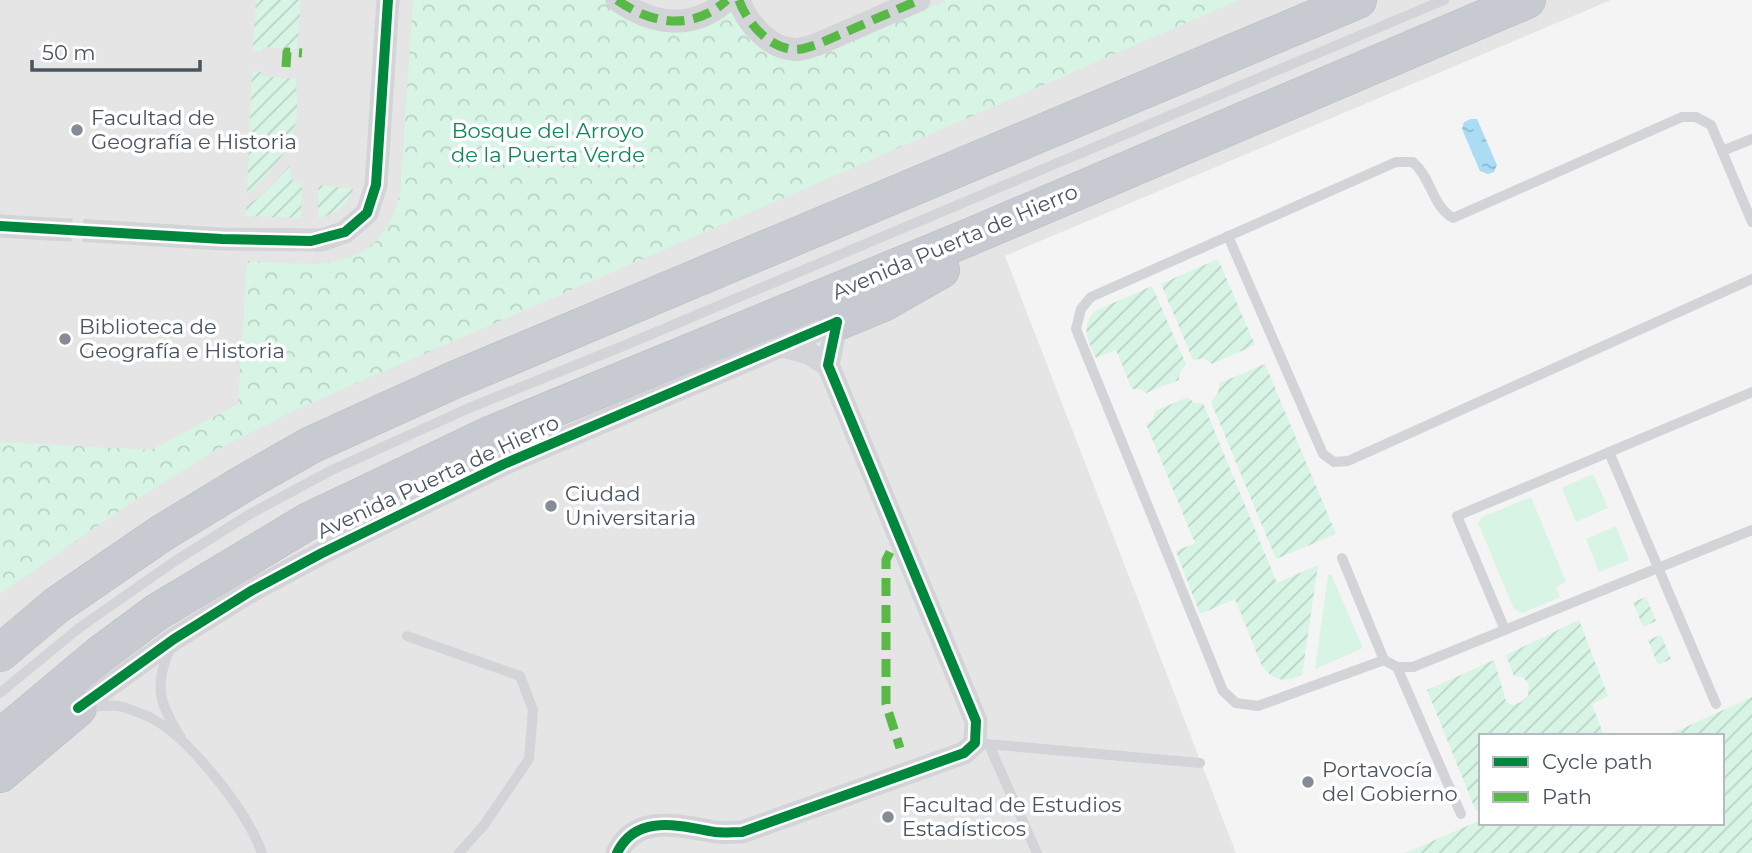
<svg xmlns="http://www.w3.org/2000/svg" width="1752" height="853" viewBox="0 0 1752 853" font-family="Montserrat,sans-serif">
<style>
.education{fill:#e5e5e6}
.grass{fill:#d7f4e5}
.forest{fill:url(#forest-crowns)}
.garden{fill:url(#garden-furrows)}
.water{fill:url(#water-ripples)}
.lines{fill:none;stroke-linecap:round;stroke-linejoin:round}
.minor-tunnel{stroke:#d2d4d7;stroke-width:23;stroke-dasharray:23 11;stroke-linecap:butt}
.trunk-casing{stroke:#b8bcc4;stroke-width:38}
.service{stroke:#d2d4d7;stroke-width:10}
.minor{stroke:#d2d4d7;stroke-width:23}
.trunk{stroke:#c7cad0;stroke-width:37}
.quiet{stroke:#58b947;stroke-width:9;stroke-dasharray:18 9;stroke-linecap:butt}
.cycleway-casing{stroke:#fff;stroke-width:15}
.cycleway{stroke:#00873e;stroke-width:10}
.poi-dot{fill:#858c95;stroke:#fff;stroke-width:2.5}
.labels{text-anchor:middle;stroke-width:7;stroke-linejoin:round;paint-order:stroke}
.poi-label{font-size:21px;fill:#495462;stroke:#fff;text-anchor:start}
.park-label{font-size:21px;fill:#108757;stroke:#fff}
.street-label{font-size:21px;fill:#495462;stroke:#fff}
</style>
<defs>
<pattern id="forest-crowns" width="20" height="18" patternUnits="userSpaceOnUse" patternTransform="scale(1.75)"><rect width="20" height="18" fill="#d7f4e5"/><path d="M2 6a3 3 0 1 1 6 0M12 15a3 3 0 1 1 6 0" fill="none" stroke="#bad3c7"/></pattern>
<pattern id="garden-furrows" width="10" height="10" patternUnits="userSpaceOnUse" patternTransform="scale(1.75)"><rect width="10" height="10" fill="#d7f4e5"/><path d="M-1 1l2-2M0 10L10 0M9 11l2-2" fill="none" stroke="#bad3c7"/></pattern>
<pattern id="water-ripples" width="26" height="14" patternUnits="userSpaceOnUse" patternTransform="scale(1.75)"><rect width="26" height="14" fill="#aaddf4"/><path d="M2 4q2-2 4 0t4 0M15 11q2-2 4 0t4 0" fill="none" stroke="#8cb6c9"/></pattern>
</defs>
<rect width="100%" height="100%" fill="#f4f4f4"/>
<polygon class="education" points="0,0 1611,0 1005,256 1236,853 0,853"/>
<g class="grass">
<polygon points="1593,474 1608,508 1576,522 1562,488"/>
<polygon points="1531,497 1566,582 1556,587 1560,597 1523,613 1514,609 1478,523 1482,517"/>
<polygon points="1616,526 1629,560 1599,572 1586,539"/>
<polygon points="1331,574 1363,648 1315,669 1328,575"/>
</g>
<path class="forest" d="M413,0H611L644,23L733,6L740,24L828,52L947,0H1239L295,410L213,452L126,506L0,594V442L151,450L238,404L247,261C314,264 380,278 400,193Z"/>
<g class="garden">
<polygon points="256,0 301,0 297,49 263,47 262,51 253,51"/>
<path d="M252,71L261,72V76L296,79C296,94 299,111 295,125C289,152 268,177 247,194Z"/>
<polygon points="290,165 291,180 302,184 301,218 245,216 247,205 263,195"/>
<path d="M318,185L353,189C348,206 335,214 318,218Z"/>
<polygon points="1218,259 1255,345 1212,364 1204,358 1193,360 1161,284"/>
<path d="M1152,286L1186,364L1180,372L1179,380L1146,393L1141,389H1132L1116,350L1096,358C1088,341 1080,327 1095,311Z"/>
<polygon points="1265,364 1336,534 1276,559 1211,402 1218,393 1220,383"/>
<path d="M1188,397L1194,403H1203L1277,583L1318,565L1302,675C1285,683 1274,681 1262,666L1235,599L1200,614L1176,551L1195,543L1146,424L1153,419L1155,411Z"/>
<polygon points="1646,597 1656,621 1643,627 1633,602"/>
<polygon points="1579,620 1608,696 1592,704 1604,736 1481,736 1481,809 1476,811 1427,690 1494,660 1506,701 1512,705 1521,702 1528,696 1529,685 1523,677 1514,676 1506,655"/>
<polygon points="1661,635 1671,659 1658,665 1648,640"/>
<polygon points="1752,697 1752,853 1405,853 1481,820 1481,823 1722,823 1722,736 1666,736"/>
</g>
<polygon class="water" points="1471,119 1477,119 1497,165 1494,172 1488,174 1480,171 1462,129 1464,122"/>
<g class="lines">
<polyline class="minor-tunnel" points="49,229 93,231"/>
<g class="trunk-casing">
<g id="trunk">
<polyline points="837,322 883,303 941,270"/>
<polyline points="0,653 57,605 162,533 246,482 311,445 454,380 1358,0"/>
<polyline points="0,738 99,655 157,612 307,522 492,434 972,236 1527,0"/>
<polyline points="0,774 78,708"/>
</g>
</g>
<g class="service">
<polyline points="1722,151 1752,139"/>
<path d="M1752,222L1711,125L1696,117H1682L1453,218C1432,206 1432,179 1413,162H1396L1091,297L1081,309L1076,329L1223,691L1236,703L1258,706L1384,660L1397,667H1413L1752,530"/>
<polyline points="1228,236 1323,454 1334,462 1348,461 1752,279"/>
<polyline points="1609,452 1716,704"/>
<polyline points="1342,558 1384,660"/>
<polyline points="1505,630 1457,516 1752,392"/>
<polyline points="407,636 520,676 533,710 529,759 484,825 459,853"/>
<path d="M170,649C153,687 160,704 181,738"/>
<polyline points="1397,667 1461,814"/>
<polyline points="0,693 79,628 175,561 250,514 330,471 469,408 628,344 1444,0"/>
<path d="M85,708C96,707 111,704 123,707C132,710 144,714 153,719C192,741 247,811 262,853"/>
<polyline points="975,743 1200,763"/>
<polyline points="989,745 1037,853"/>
</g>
<g class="minor">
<path d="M617,0C653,25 693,31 727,0"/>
<path d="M739,0C747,24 773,53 801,49C807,48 812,46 818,44L919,0"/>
<polyline points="0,226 49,229"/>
<polyline points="93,231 222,239 322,240 345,232 367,213 376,185 388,0"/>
<polyline points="780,345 808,353 828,365"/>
<polyline points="78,708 174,639 251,591 322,553 504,464 837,322"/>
<path d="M617,853C636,813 680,826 715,832C723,833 733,832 742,832L964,753L975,743L976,721L828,365L837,322"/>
</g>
<use href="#trunk" class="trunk"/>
<g class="quiet">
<path d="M617,0C653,25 693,31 727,0"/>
<path d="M739,0C747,24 773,53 801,49C807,48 812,46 818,44L919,0"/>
<polyline points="286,67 287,52 302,53"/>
<polyline points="890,552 886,560 886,704 900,748"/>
</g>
<g class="cycleway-casing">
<g id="cycleway">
<polyline points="0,226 222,239 311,241 345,232 367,213 376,185 388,0"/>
<polyline points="78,708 174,639 251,591 322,553 504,464 837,322"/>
<path d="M617,853C636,813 680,826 715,832C723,833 733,832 742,832L964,753L975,743L976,721L828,365L837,322"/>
</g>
</g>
<use href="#cycleway" class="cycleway"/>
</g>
<g class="poi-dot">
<circle cx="77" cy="130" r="7"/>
<circle cx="65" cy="339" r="7"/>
<circle cx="551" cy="506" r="7"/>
<circle cx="1308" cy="782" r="7"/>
<circle cx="888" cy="817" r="7"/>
</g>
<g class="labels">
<g class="poi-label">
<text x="91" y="125">Facultad de<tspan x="91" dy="24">Geografía e Historia</tspan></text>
<text x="79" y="334">Biblioteca de<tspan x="79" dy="24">Geografía e Historia</tspan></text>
<text x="565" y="501">Ciudad<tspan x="565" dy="24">Universitaria</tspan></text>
<text x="1322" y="777">Portavocía<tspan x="1322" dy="24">del Gobierno</tspan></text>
<text x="902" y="812">Facultad de Estudios<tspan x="902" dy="24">Estadísticos</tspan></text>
</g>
<g class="park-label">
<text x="548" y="138">Bosque del Arroyo<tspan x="548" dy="24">de la Puerta Verde</tspan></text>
</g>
<g class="street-label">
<text transform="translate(955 242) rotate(-23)" y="7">Avenida Puerta de Hierro</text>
<text transform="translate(438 477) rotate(-25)" y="7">Avenida Puerta de Hierro</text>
</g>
</g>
<rect x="1479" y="734" width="245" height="91" fill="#ffffff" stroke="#b6bbc0" stroke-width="2"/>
<rect x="1493" y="757" width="35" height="10" fill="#00873e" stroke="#b6bbc0" stroke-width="2"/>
<text x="1542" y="769" font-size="21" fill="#495462">Cycle path</text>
<rect x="1493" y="792" width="35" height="10" fill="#58b947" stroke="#b6bbc0" stroke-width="2"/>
<text x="1542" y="804" font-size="21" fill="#495462">Path</text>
<path d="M32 60v10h168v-10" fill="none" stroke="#495462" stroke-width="3.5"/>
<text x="42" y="60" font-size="21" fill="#495462" stroke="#ffffff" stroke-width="5" paint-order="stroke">50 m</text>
</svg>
